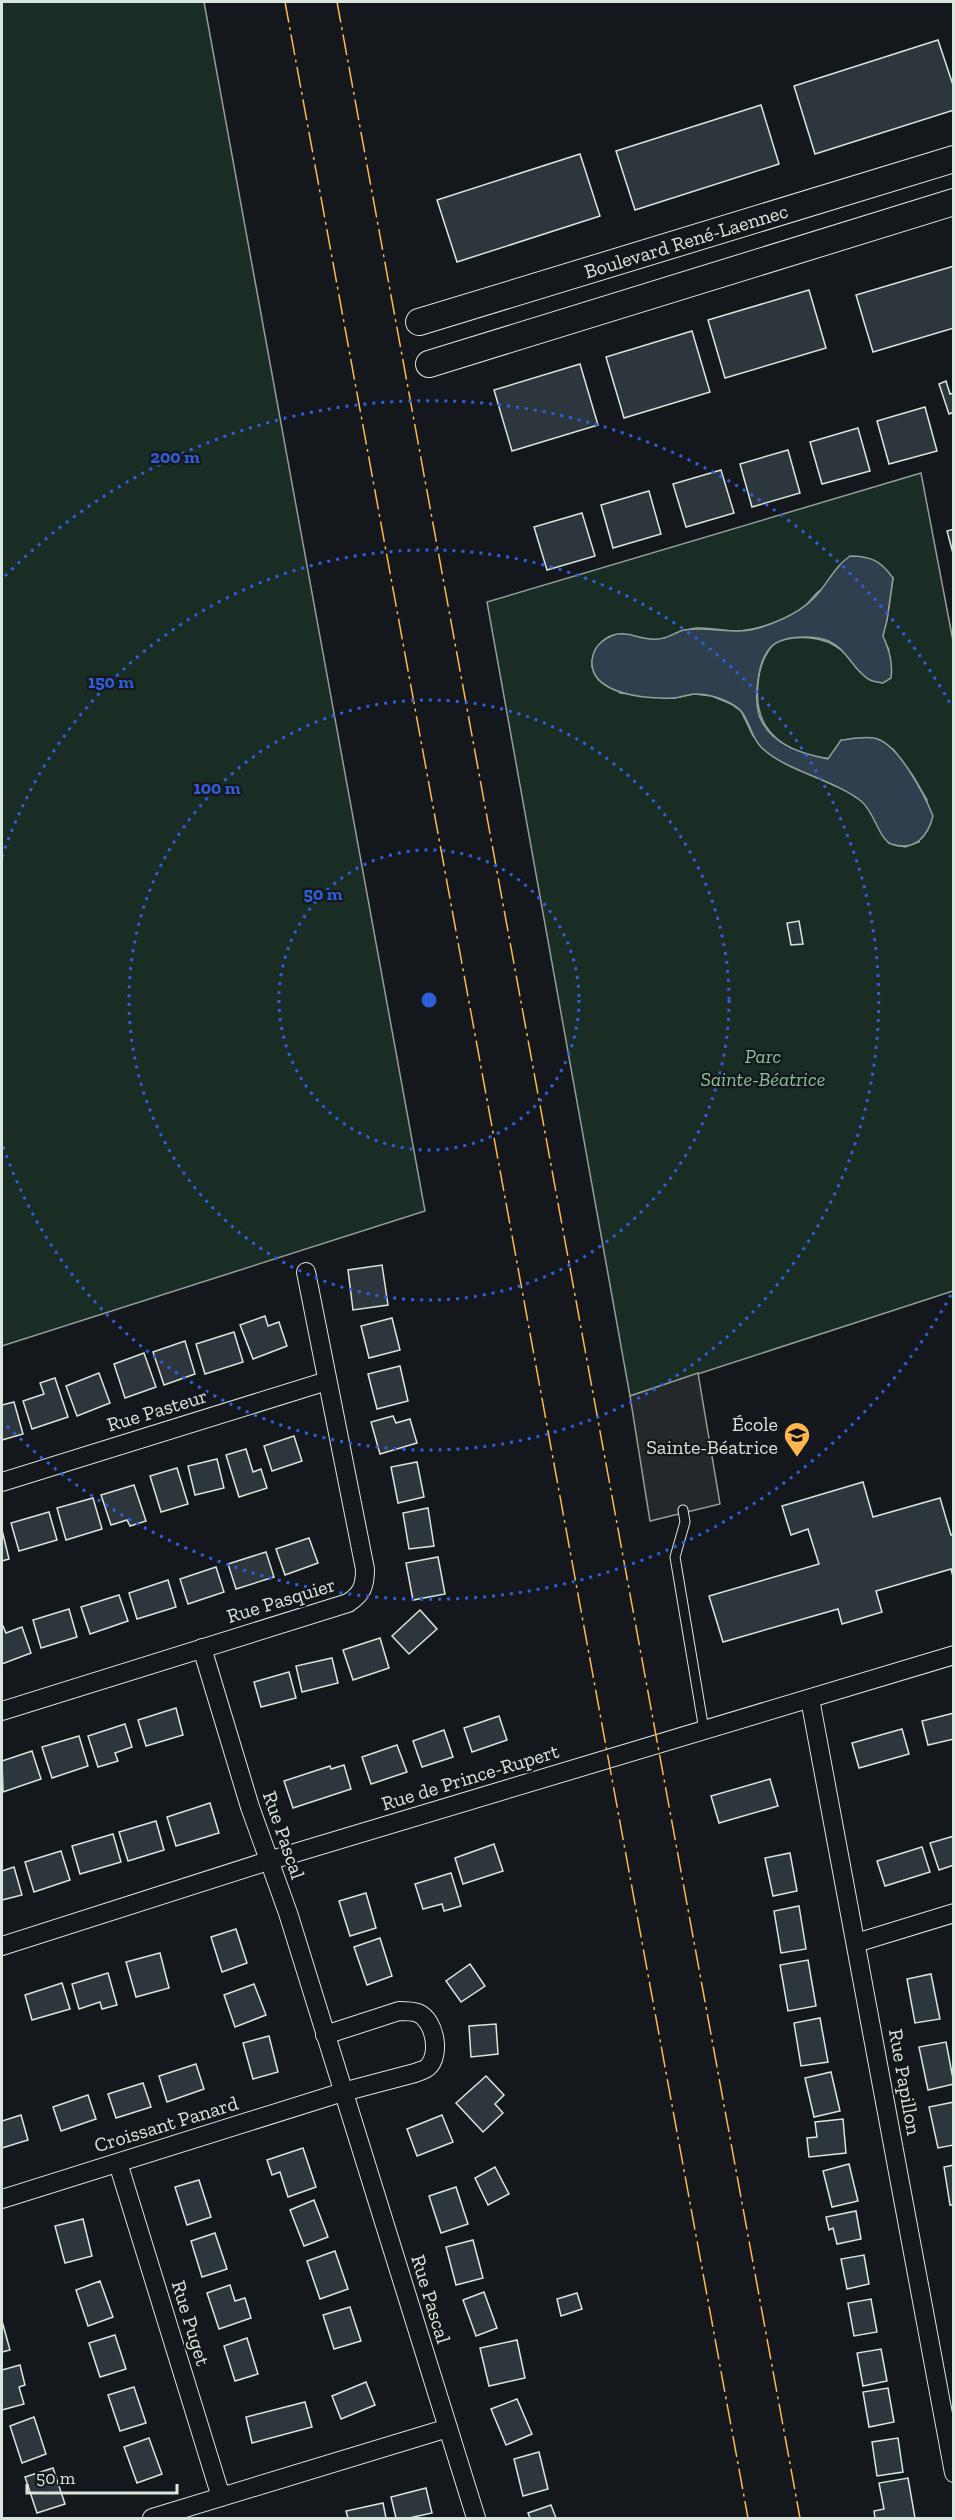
<svg xmlns="http://www.w3.org/2000/svg" width="955" height="2520" viewBox="0 0 955 2520" font-family="'Zilla Slab',serif">
<style>
.green{fill:#1a2d24;stroke:#939e99;stroke-width:1.5;fill-rule:evenodd}
.parking{fill:#24282b;stroke:#939e99;stroke-width:1.5}
.water{fill:#2f3f4d;stroke:#939e99;stroke-width:1.5}
.building{fill:#2c363c;stroke:#d8e6dc;stroke-width:1.5}
.lines{fill:none;stroke-linecap:round;stroke-linejoin:round}
.lane-casing{stroke:#d8e6dc;stroke-width:11}
.street-casing{stroke:#d8e6dc;stroke-width:20}
.secondary-casing{stroke:#d8e6dc;stroke-width:28}
.lane{stroke:#14181c;stroke-width:9}
.street{stroke:#14181c;stroke-width:18}
.secondary{stroke:#14181c;stroke-width:26}
.power{stroke:#ffb74d;stroke-width:1.5;stroke-dasharray:21 4.5 3 4.5;stroke-linecap:butt}
.ring{fill:none;stroke:#305dd8;stroke-width:3;stroke-dasharray:3 6}
.labels{text-anchor:middle;stroke-width:4.5;stroke-linejoin:round;paint-order:stroke}
.street-label{font-size:20px;fill:#d8e6dc;stroke:#14181c}
.park-label{font-size:20px;font-style:italic;fill:#8ac095;stroke:#14181c}
.poi-label{font-size:20px;fill:#d8e6dc;stroke:#14181c;text-anchor:end}
.centre{fill:#305dd8;stroke:#14181c;stroke-width:3}
.ring-label{font-size:18px;text-anchor:middle;font-weight:bold;fill:#305dd8;stroke:#14181c;stroke-width:4.5;stroke-linejoin:round;paint-order:stroke}
</style>
<rect width="100%" height="100%" fill="#14181c"/>
<g class="green">
<polygon points="2,2 204,2 425,1211 2,1346"/>
<path d="M921,473L954,646L953,1291L630,1396L487,602ZM893,578L887,620L882,636L889,650L858,669C843,645 821,635 793,638C786,639 776,642 772,646C763,657 759,670 758,684C753,729 782,752 825,758C843,761 873,752 893,749L913,776L927,800L919,842L905,847L889,843L872,812L863,802L847,791L816,777L753,736L741,711L731,704L712,696L694,694L674,698L620,693L592,667C592,655 595,646 605,639C624,626 640,644 661,639C673,637 683,630 696,628C711,627 727,632 741,631C761,629 790,618 805,606C810,602 815,593 821,590C827,586 881,580 893,578Z"/>
</g>
<polygon class="parking" points="698,1373 720,1504 650,1521 630,1396"/>
<path class="water" d="M850,556C871,556 881,561 893,578L887,620L883,636C889,650 893,662 891,678L883,683C879,682 874,682 870,680C851,670 846,642 818,638C805,636 784,636 773,645C757,658 752,704 762,722C775,746 803,754 828,759L841,740C851,739 864,736 874,738C898,742 925,796 933,816C928,836 915,852 891,844C879,839 874,811 861,801C833,779 785,771 761,747C751,737 750,722 741,711C731,700 710,694 695,694C688,694 680,698 673,698C648,699 589,695 592,660C593,652 597,645 603,641C624,625 635,641 658,639C668,639 675,632 684,630C702,627 720,631 738,631C762,631 799,614 815,597C828,583 834,567 850,556Z"/>
<g class="building">
<polygon points="938,40 954,88 954,110 815,154 794,86"/>
<polygon points="761,105 779,164 635,210 616,151"/>
<polygon points="580,154 600,216 457,262 437,200"/>
<polygon points="954,266 954,328 873,352 856,295"/>
<polygon points="809,290 826,348 725,378 708,320"/>
<polygon points="692,331 710,392 624,418 606,357"/>
<polygon points="580,364 598,425 512,451 494,390"/>
<polygon points="946,381 950,394 954,393 954,412 949,414 939,384"/>
<polygon points="925,407 937,451 889,464 877,421"/>
<polygon points="858,428 870,471 822,484 810,442"/>
<polygon points="788,450 800,493 752,507 740,464"/>
<polygon points="721,470 734,513 686,527 673,484"/>
<polygon points="649,491 661,534 613,548 601,505"/>
<polygon points="582,513 595,556 547,570 534,527"/>
<polygon points="954,529 954,557 947,531"/>
<polygon points="799,921 803,944 791,945 787,923"/>
<polygon points="382,1265 388,1305 353,1310 348,1270"/>
<polygon points="265,1316 268,1326 279,1322 287,1346 253,1359 240,1325"/>
<polygon points="392,1318 400,1350 369,1358 361,1326"/>
<polygon points="234,1332 243,1362 205,1374 196,1344"/>
<polygon points="185,1341 195,1374 164,1385 153,1352"/>
<polygon points="144,1353 156,1387 125,1398 114,1364"/>
<polygon points="400,1366 408,1401 377,1409 368,1374"/>
<polygon points="99,1373 110,1403 77,1416 66,1386"/>
<polygon points="55,1378 68,1417 32,1429 23,1401 44,1394 40,1383"/>
<polygon points="14,1402 23,1434 2,1440 2,1405"/>
<polygon points="393,1416 396,1423 410,1419 417,1443 380,1454 371,1422"/>
<polygon points="294,1436 302,1461 272,1471 264,1446"/>
<polygon points="246,1449 253,1472 261,1469 267,1488 239,1497 226,1455"/>
<polygon points="217,1459 224,1488 195,1495 188,1466"/>
<polygon points="417,1462 424,1497 398,1503 391,1467"/>
<polygon points="177,1468 188,1504 161,1512 150,1476"/>
<polygon points="863,1482 873,1517 940,1498 951,1535 954,1534 954,1580 951,1569 876,1591 882,1612 842,1624 838,1609 723,1642 709,1596 819,1564 808,1529 791,1535 782,1506"/>
<polygon points="134,1485 146,1521 130,1526 127,1520 111,1525 101,1495"/>
<polygon points="93,1498 102,1529 66,1540 57,1508"/>
<polygon points="428,1508 434,1546 409,1549 403,1513"/>
<polygon points="49,1512 57,1540 19,1551 11,1523"/>
<polygon points="2,1530 9,1559 2,1561"/>
<polygon points="309,1538 318,1563 285,1575 276,1549"/>
<polygon points="266,1552 274,1577 236,1589 228,1564"/>
<polygon points="438,1557 445,1594 413,1600 406,1563"/>
<polygon points="216,1567 224,1592 188,1604 180,1579"/>
<polygon points="168,1580 176,1607 137,1619 129,1593"/>
<polygon points="119,1595 128,1621 90,1634 81,1607"/>
<polygon points="69,1609 77,1637 41,1648 33,1620"/>
<polygon points="420,1610 437,1629 409,1654 392,1636"/>
<polygon points="3,1626 6,1633 22,1627 31,1653 2,1664 2,1627"/>
<polygon points="380,1638 389,1668 353,1680 343,1650"/>
<polygon points="332,1658 338,1683 302,1692 296,1666"/>
<polygon points="289,1672 296,1698 261,1707 254,1682"/>
<polygon points="176,1708 183,1735 146,1746 138,1720"/>
<polygon points="954,1713 954,1739 928,1745 922,1721"/>
<polygon points="499,1716 507,1740 472,1752 464,1728"/>
<polygon points="125,1724 132,1747 115,1753 118,1761 98,1767 88,1736"/>
<polygon points="902,1729 909,1754 859,1768 852,1743"/>
<polygon points="444,1730 453,1757 422,1767 413,1741"/>
<polygon points="79,1736 88,1766 52,1778 42,1747"/>
<polygon points="397,1745 407,1772 371,1784 362,1757"/>
<polygon points="32,1751 41,1779 3,1792 2,1761"/>
<polygon points="344,1765 351,1789 293,1808 284,1781 330,1766 331,1769"/>
<polygon points="770,1779 778,1806 719,1823 711,1796"/>
<polygon points="210,1803 219,1833 176,1846 167,1817"/>
<polygon points="156,1821 164,1850 128,1861 119,1832"/>
<polygon points="113,1834 121,1862 80,1874 72,1846"/>
<polygon points="954,1836 954,1865 939,1870 930,1843"/>
<polygon points="494,1844 503,1871 463,1884 455,1858"/>
<polygon points="922,1847 930,1872 885,1886 877,1861"/>
<polygon points="61,1851 70,1880 34,1892 25,1862"/>
<polygon points="790,1853 797,1891 773,1896 765,1858"/>
<polygon points="14,1867 22,1895 2,1900 2,1871"/>
<polygon points="451,1873 461,1906 444,1911 442,1904 423,1909 415,1884"/>
<polygon points="366,1893 376,1928 350,1936 339,1901"/>
<polygon points="799,1906 806,1949 781,1953 774,1911"/>
<polygon points="236,1929 247,1963 222,1972 211,1937"/>
<polygon points="380,1938 392,1976 367,1985 354,1947"/>
<polygon points="160,1953 169,1988 136,1997 126,1962"/>
<polygon points="808,1960 816,2006 788,2011 780,1965"/>
<polygon points="470,1964 485,1986 461,2002 446,1981"/>
<polygon points="108,1973 117,2005 102,2009 100,2002 79,2009 72,1984"/>
<polygon points="931,1974 940,2019 915,2023 907,1979"/>
<polygon points="62,1983 70,2009 32,2020 25,1995"/>
<polygon points="254,1984 266,2015 235,2027 224,1995"/>
<polygon points="820,2018 828,2062 801,2066 794,2023"/>
<polygon points="496,2024 498,2054 471,2057 469,2026"/>
<polygon points="269,2036 278,2072 253,2079 243,2043"/>
<polygon points="946,2042 954,2084 928,2090 919,2047"/>
<polygon points="196,2064 204,2089 167,2102 159,2076"/>
<polygon points="831,2072 840,2111 814,2117 805,2078"/>
<polygon points="486,2076 504,2095 495,2104 503,2113 483,2132 456,2103"/>
<polygon points="143,2083 151,2107 116,2118 108,2094"/>
<polygon points="88,2095 96,2119 61,2131 53,2107"/>
<polygon points="954,2102 954,2145 938,2148 929,2107"/>
<polygon points="21,2115 28,2140 2,2148 2,2121"/>
<polygon points="442,2115 453,2142 417,2156 407,2129"/>
<polygon points="843,2119 846,2153 809,2157 807,2138 817,2137 815,2122"/>
<polygon points="303,2148 316,2187 288,2197 280,2172 272,2175 267,2160"/>
<polygon points="849,2164 858,2201 832,2207 823,2171"/>
<polygon points="954,2165 954,2205 950,2205 944,2167"/>
<polygon points="495,2167 509,2194 488,2205 475,2178"/>
<polygon points="199,2180 211,2217 187,2225 175,2187"/>
<polygon points="456,2187 468,2224 441,2233 429,2196"/>
<polygon points="314,2200 328,2237 304,2246 290,2210"/>
<polygon points="856,2211 861,2239 837,2244 833,2228 829,2230 826,2217"/>
<polygon points="83,2219 92,2256 65,2263 55,2226"/>
<polygon points="215,2233 227,2269 202,2277 191,2241"/>
<polygon points="473,2240 483,2278 456,2285 446,2247"/>
<polygon points="335,2251 348,2289 320,2299 307,2261"/>
<polygon points="864,2255 869,2284 847,2289 841,2259"/>
<polygon points="100,2281 113,2317 88,2326 76,2290"/>
<polygon points="230,2285 235,2301 245,2298 251,2318 219,2329 207,2293"/>
<polygon points="484,2292 497,2328 476,2336 463,2300"/>
<polygon points="577,2293 582,2309 561,2316 557,2299"/>
<polygon points="871,2299 877,2332 854,2336 848,2303"/>
<polygon points="350,2307 361,2341 334,2349 323,2315"/>
<polygon points="2,2321 10,2350 2,2352"/>
<polygon points="115,2335 126,2369 100,2377 89,2343"/>
<polygon points="247,2338 258,2374 235,2381 224,2346"/>
<polygon points="517,2340 525,2378 489,2386 480,2348"/>
<polygon points="881,2349 887,2381 863,2386 857,2353"/>
<polygon points="20,2365 25,2385 19,2387 24,2404 2,2410 2,2370"/>
<polygon points="366,2382 375,2405 341,2419 332,2396"/>
<polygon points="134,2387 146,2423 120,2431 108,2395"/>
<polygon points="888,2388 894,2422 869,2427 863,2392"/>
<polygon points="517,2399 532,2434 506,2445 491,2409"/>
<polygon points="305,2402 312,2427 252,2443 246,2417"/>
<polygon points="34,2417 46,2454 22,2463 10,2426"/>
<polygon points="149,2438 162,2474 137,2483 124,2447"/>
<polygon points="898,2438 903,2472 877,2476 872,2442"/>
<polygon points="539,2452 548,2489 523,2496 514,2459"/>
<polygon points="53,2468 65,2504 37,2513 25,2477"/>
<polygon points="908,2478 915,2518 875,2518 874,2511 884,2509 879,2483"/>
<polygon points="426,2488 432,2513 409,2518 396,2518 391,2497"/>
<polygon points="383,2503 386,2518 348,2518 346,2511"/>
<polygon points="551,2505 556,2518 530,2518 528,2513"/>
</g>
<g class="lines">
<g class="lane-casing">
<polyline id="lane" points="683,1510 685,1522 675,1557 704,1730"/>
</g>
<g class="street-casing">
<g id="street">
<polyline points="2,1482 327,1381"/>
<polyline points="202,1648 250,1807 288,1913 476,2518"/>
<polyline points="810,1699 954,2473"/>
<path d="M2,1711L348,1603C362,1594 365,1586 365,1569L306,1272"/>
<polyline points="856,1943 954,1913"/>
<polyline points="2,1946 268,1861 954,1655"/>
<polyline points="118,2163 221,2497"/>
<path d="M2,2199L343,2092L415,2073C420,2071 425,2070 428,2067C441,2055 435,2020 418,2013C412,2011 405,2011 399,2011L325,2035"/>
<polyline points="152,2518 448,2428"/>
</g>
</g>
<g class="secondary-casing">
<g id="secondary">
<polyline points="419,322 954,159"/>
<polyline points="429,364 954,202"/>
</g>
</g>
<use href="#lane" class="lane"/>
<use href="#street" class="street"/>
<use href="#secondary" class="secondary"/>
<g class="power">
<polyline points="285,2 748,2518"/>
<polyline points="337,2 800,2518"/>
</g>
</g>
<g class="ring">
<circle cx="429" cy="1000" r="150"/>
<circle cx="429" cy="1000" r="300"/>
<path d="M2 857A450 450 0 1 1 2 1143"/>
<path d="M951 1295A600 600 0 0 1 5 1424M5 576A600 600 0 0 1 951 705"/>
</g>
<defs>
<g id="school-pin" transform="scale(1.35)"><path d="M0 17L-7.5 6A9.5 9.5 0 1 1 7.5 6Z" fill="#ffb74d" stroke="#14181c"/><path d="M0-5L7-2L0 1L-7-2ZM-4 1L0 2.5L4 1V4Q0 6-4 4Z" fill="#111"/></g>
</defs>
<g fill-rule="evenodd">
<use href="#school-pin" x="797" y="1435"/>
</g>
<g class="labels">
<g class="street-label">
<text transform="translate(686 241) rotate(-17)" y="7">Boulevard René-Laennec</text>
<text transform="translate(157 1410) rotate(-17)" y="7">Rue Pasteur</text>
<text transform="translate(281 1600) rotate(-17)" y="7">Rue Pasquier</text>
<text transform="translate(470 1777) rotate(-17)" y="7">Rue de Prince-Rupert</text>
<text transform="translate(284 1835) rotate(71)" y="7">Rue Pascal</text>
<text transform="translate(905 2082) rotate(80)" y="7">Rue Papillon</text>
<text transform="translate(166 2124) rotate(-17)" y="7">Croissant Panard</text>
<text transform="translate(431 2299) rotate(73)" y="7">Rue Pascal</text>
<text transform="translate(191 2323) rotate(73)" y="7">Rue Puget</text>
</g>
<g class="park-label">
<text x="763" y="1063">Parc<tspan x="763" dy="23">Sainte-Béatrice</tspan></text>
</g>
<g class="poi-label">
<text x="778" y="1431">École<tspan x="778" dy="23">Sainte-Béatrice</tspan></text>
</g>
</g>
<circle cx="429" cy="1000" r="9" class="centre"/>
<g class="ring-label">
<text x="175" y="463">200 m</text>
<text x="111" y="688">150 m</text>
<text x="217" y="794">100 m</text>
<text x="323" y="900">50 m</text>
</g>
<rect width="955" height="2520" fill="none" stroke="#d8e6dc" stroke-width="6"/>
<path d="M27 2484v9h150v-9" fill="none" stroke="#d8e6dc" stroke-width="3"/>
<text x="36" y="2484" font-size="18" fill="#d8e6dc" stroke="#14181c" stroke-width="4.5" paint-order="stroke">50 m</text>
</svg>
